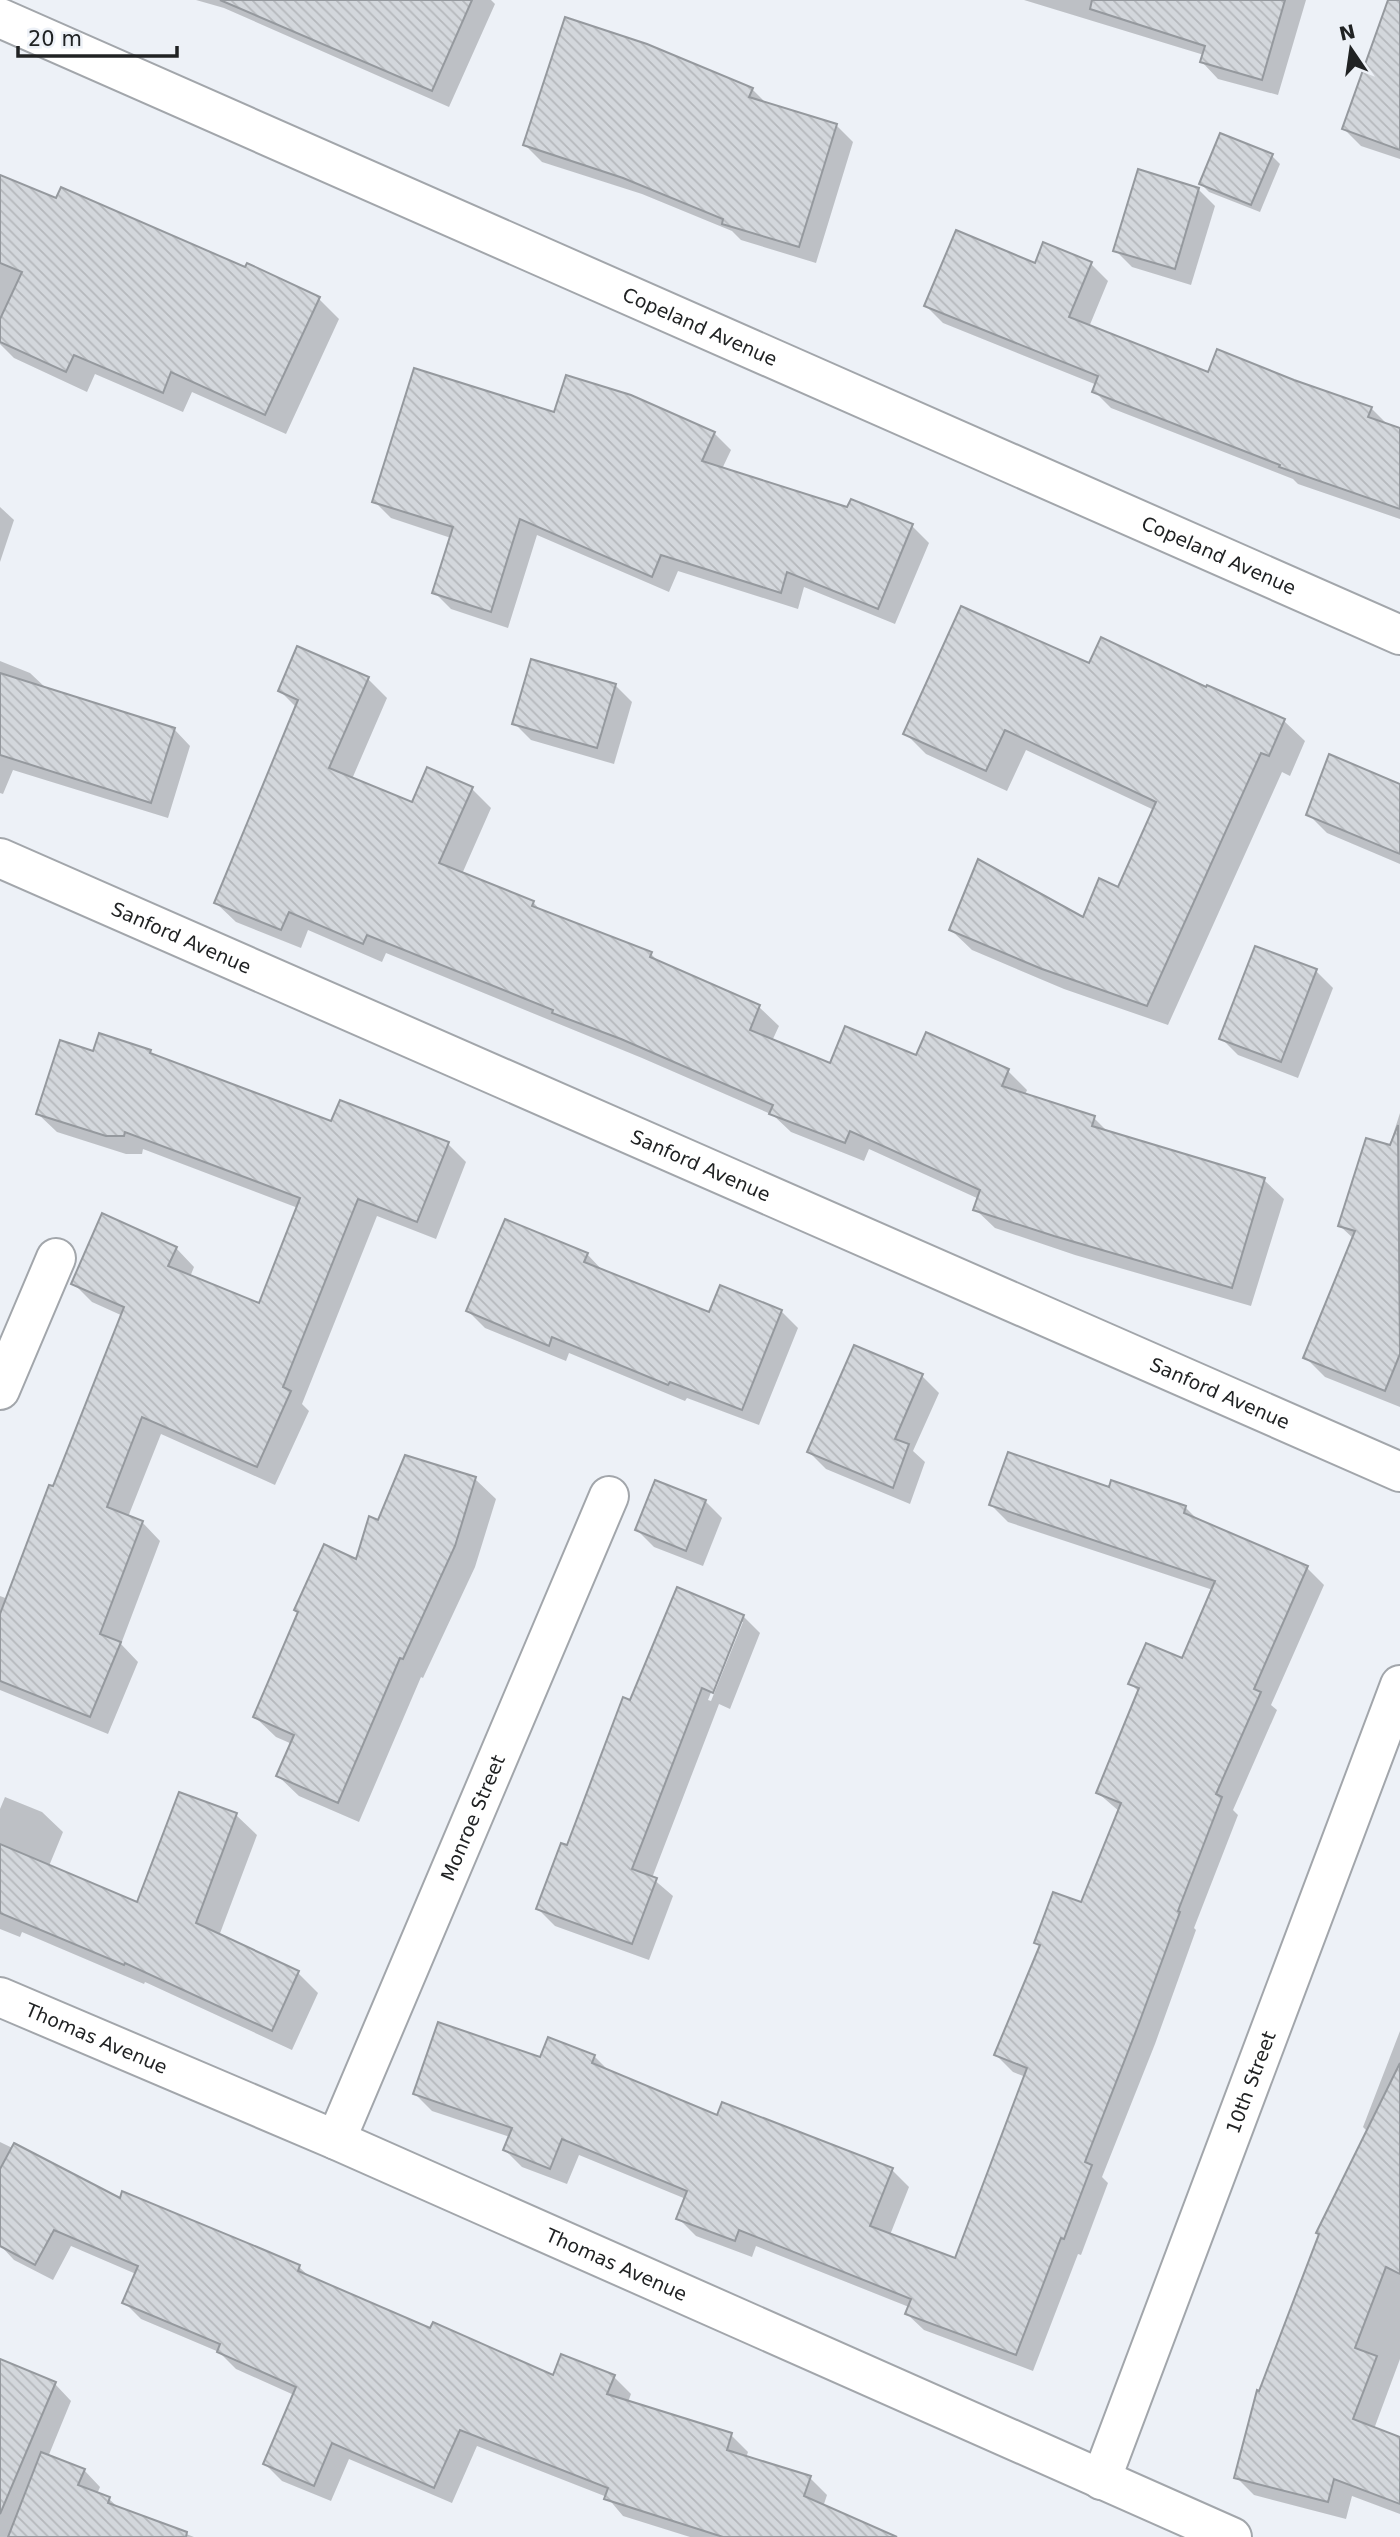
<svg xmlns="http://www.w3.org/2000/svg" width="1400" height="2537" viewBox="0 0 1400 2537" font-family="'DejaVu Sans',sans-serif">
<style>
.shadow{fill:#0003;fill-rule:evenodd}
.building{fill:url(#building-back-hatch);stroke:#95999e;stroke-width:2}
.lines{fill:none;stroke-linecap:round;stroke-linejoin:round}
.minor-casing{stroke:#a2a6ab;stroke-width:42}
.minor{stroke:#fff;stroke-width:38}
.labels{text-anchor:middle;stroke-width:5;stroke-linejoin:round;paint-order:stroke}
.street-label{font-size:19px;fill:#202223;stroke:#edf1f7}
</style>
<defs>
<pattern id="building-back-hatch" width="6" height="6" patternUnits="userSpaceOnUse" patternTransform="scale(1.75)"><rect width="6" height="6" fill="#d3d7dc"/><path d="M-1 5l2 2M0 0l6 6M5-1l2 2" fill="none" stroke="#b5b8bc"/></pattern>
</defs>
<rect width="100%" height="100%" fill="#edf1f7"/>
<g class="shadow">
<polygon points="196,0 491,0 495,4 449,107 224,8"/>
<polygon points="1024,0 1306,0 1278,95 1218,79 1202,62 1204,55"/>
<polygon points="1400,26 1400,159 1361,146 1344,129"/>
<polygon points="752,89 767,104 836,125 853,142 816,263 741,240 732,231 642,194 542,162 525,145"/>
<polygon points="1272,156 1280,164 1260,212 1209,192 1201,184"/>
<polygon points="0,177 319,299 339,319 286,434 192,392 183,412 95,374 87,392 14,358 0,344"/>
<polygon points="1198,189 1215,206 1191,285 1132,267 1115,250"/>
<polygon points="1091,264 1108,281 1089,327 1209,374 1294,381 1371,408 1389,426 1400,429 1400,519 1298,484 1293,479 1111,408 1094,391 1097,385 943,323 926,306 1036,265"/>
<polygon points="555,414 714,433 731,450 722,469 848,509 912,526 929,543 895,624 804,587 798,609 678,571 669,592 537,535 508,628 451,609 434,592 451,538 391,518 374,501"/>
<polygon points="0,507 14,520 0,562"/>
<polygon points="0,661 30,673 47,689 174,729 190,746 168,818 13,770 3,794 0,793"/>
<polygon points="1090,665 1207,689 1208,687 1284,721 1305,741 1290,776 1282,772 1168,1025 1064,989 972,950 951,930 1084,920 1119,889 1154,810 1026,750 1007,791 926,754 906,734"/>
<polygon points="368,679 387,698 352,779 413,804 472,789 491,808 462,874 533,902 542,912 651,954 660,963 759,1007 779,1026 772,1041 831,1066 917,1057 1008,1071 1027,1090 1025,1095 1094,1118 1109,1133 1264,1180 1284,1199 1251,1306 1075,1255 995,1228 975,1209 979,1199 869,1149 864,1161 791,1132 773,1115 642,1058 386,953 382,962 308,930 301,948 236,922 216,903 296,707 280,691"/>
<polygon points="615,685 632,702 614,764 531,740 514,723"/>
<polygon points="1400,799 1400,864 1327,833 1308,814"/>
<polygon points="1316,971 1333,988 1298,1078 1238,1055 1221,1038"/>
<polygon points="150,1052 154,1056 332,1124 448,1144 466,1162 436,1239 377,1216 302,1404 309,1411 275,1485 161,1434 128,1517 142,1522 160,1541 121,1644 138,1662 108,1734 0,1690 0,1596 8,1599 123,1316 92,1302 73,1283 176,1248 194,1267 190,1277 260,1305 298,1208 143,1149 142,1154 126,1154 57,1132 38,1114 94,1053"/>
<polygon points="1400,1113 1400,1407 1325,1377 1306,1358 1354,1239 1340,1226 1389,1147"/>
<polygon points="587,1254 603,1271 710,1315 781,1311 798,1328 759,1425 687,1398 685,1401 569,1353 566,1361 485,1328 468,1311"/>
<polygon points="922,1376 939,1393 913,1451 925,1462 910,1504 826,1469 809,1452"/>
<polygon points="406,1457 475,1479 496,1499 475,1567 423,1678 421,1677 359,1822 299,1796 278,1776 292,1744 276,1737 255,1717 357,1561 379,1522"/>
<polygon points="1110,1489 1185,1507 1199,1521 1307,1568 1324,1585 1271,1705 1277,1710 1233,1810 1238,1815 1194,1928 1196,1930 1155,2044 1102,2177 1108,2183 1081,2255 1078,2254 1033,2371 924,2330 907,2314 909,2307 756,2246 752,2257 696,2236 679,2219 686,2199 579,2155 567,2184 522,2167 505,2150 510,2137 432,2111 415,2094 541,2059 594,2056 611,2073 718,2117 892,2170 909,2187 890,2235 956,2260 1026,2077 1013,2072 996,2055 1041,1946 1037,1942 1082,1905 1120,1812 1098,1793 1139,1692 1130,1683 1183,1660 1213,1590 1008,1522 991,1505"/>
<polygon points="705,1501 722,1518 703,1566 654,1547 637,1530"/>
<path d="M743,1616L760,1633L730,1709L719,1704L652,1878L673,1896L649,1960L555,1926L538,1909L631,1702ZM739,1622H743L711,1701L708,1700Z"/>
<polygon points="180,1794 236,1815 257,1835 219,1936 298,1973 318,1993 292,2050 145,1982 144,1984 22,1932 20,1937 0,1929 0,1809 5,1797 42,1812 63,1832 49,1866 138,1904"/>
<polygon points="1400,2031 1400,2359 1374,2429 1400,2439 1400,2514 1352,2496 1346,2519 1254,2495 1236,2477 1260,2393 1368,2132 1363,2127"/>
<polygon points="0,2142 120,2200 299,2267 312,2279 431,2331 554,2377 614,2377 631,2394 628,2402 731,2435 748,2452 746,2458 810,2478 827,2495 823,2507 892,2537 690,2537 623,2516 607,2497 477,2446 452,2503 349,2459 331,2501 282,2481 265,2464 294,2395 236,2369 219,2352 141,2319 124,2302 136,2274 71,2246 53,2280 14,2260 0,2245"/>
<polygon points="0,2361 55,2384 71,2401 48,2457 84,2470 100,2487 97,2494 109,2499 120,2509 194,2537 0,2537"/>
</g>
<g class="building">
<polygon points="220,0 472,0 432,91"/>
<polygon points="1092,0 1285,0 1262,80 1200,62 1205,46 1090,9"/>
<polygon points="1388,0 1400,0 1400,150 1342,129"/>
<polygon points="565,17 647,44 753,88 749,97 837,124 799,247 722,224 723,219 623,178 523,145"/>
<polygon points="1220,133 1273,154 1251,205 1199,184"/>
<polygon points="1138,169 1199,188 1175,269 1113,251"/>
<polygon points="0,175 56,198 61,187 245,267 247,263 320,297 265,415 171,372 163,393 74,355 66,372 0,342 0,319 22,272 0,263"/>
<polygon points="956,230 1035,263 1043,242 1092,262 1069,317 1208,372 1217,349 1294,380 1372,407 1368,417 1400,428 1400,509 1279,467 1280,465 1092,392 1098,376 924,306"/>
<polygon points="414,368 554,412 566,375 631,395 715,432 702,461 847,507 851,499 913,524 878,609 787,572 781,593 661,555 652,577 520,519 491,612 432,593 453,527 372,502"/>
<polygon points="961,606 1089,663 1101,637 1206,687 1207,685 1285,719 1269,756 1261,753 1147,1006 1042,969 949,930 978,859 1083,917 1099,878 1118,887 1156,802 1005,730 986,771 903,734"/>
<polygon points="297,646 369,677 329,768 412,802 427,767 473,787 439,863 534,901 532,906 652,952 650,957 760,1005 750,1030 830,1063 845,1026 916,1055 926,1032 1009,1069 1002,1086 1095,1116 1092,1126 1265,1178 1232,1288 1054,1236 973,1210 980,1190 850,1131 845,1143 769,1114 773,1105 621,1039 552,1013 553,1010 367,935 363,944 289,912 281,930 214,903 298,700 278,691"/>
<polygon points="531,659 616,684 597,748 512,724"/>
<polygon points="0,673 175,728 151,803 0,755"/>
<polygon points="1329,754 1400,784 1400,854 1306,815"/>
<polygon points="1255,946 1317,969 1281,1062 1219,1039"/>
<polygon points="99,1033 151,1050 150,1053 331,1121 340,1100 449,1142 417,1222 358,1199 283,1387 291,1391 257,1467 142,1417 107,1507 143,1521 100,1634 121,1642 90,1717 0,1681 0,1614 49,1485 53,1486 124,1307 71,1284 102,1213 177,1247 168,1266 259,1303 300,1198 125,1132 124,1136 106,1136 36,1114 60,1040 93,1051"/>
<polygon points="1398,1125 1400,1354 1385,1391 1303,1358 1355,1231 1338,1226 1366,1138 1390,1145"/>
<polygon points="505,1219 588,1253 584,1262 709,1312 720,1285 782,1310 742,1410 670,1382 668,1385 552,1337 549,1346 466,1311"/>
<polygon points="854,1345 923,1374 895,1439 909,1444 893,1488 807,1452"/>
<polygon points="1008,1452 1109,1487 1111,1480 1186,1506 1184,1513 1308,1566 1254,1689 1261,1692 1216,1794 1222,1797 1178,1911 1180,1912 1138,2026 1085,2162 1092,2165 1064,2239 1061,2238 1016,2355 905,2314 911,2299 739,2230 735,2241 676,2219 687,2191 562,2139 550,2169 503,2150 512,2128 413,2094 438,2022 540,2057 548,2037 595,2055 592,2063 717,2115 722,2102 893,2168 870,2226 955,2258 1027,2068 994,2055 1040,1945 1034,1943 1053,1892 1081,1902 1121,1803 1096,1793 1139,1688 1128,1684 1146,1643 1182,1658 1215,1581 989,1505"/>
<polygon points="405,1455 476,1477 455,1546 403,1659 400,1658 338,1803 276,1776 294,1735 253,1717 298,1612 294,1610 324,1544 356,1559 369,1516 378,1520"/>
<polygon points="655,1480 706,1500 686,1551 635,1530"/>
<polygon points="677,1587 744,1615 713,1693 702,1688 632,1869 657,1878 632,1944 536,1909 561,1843 567,1845 623,1697 630,1700"/>
<polygon points="179,1792 237,1813 196,1923 299,1971 272,2031 125,1963 124,1965 0,1913 0,1844 137,1902"/>
<polygon points="1400,2063 1400,2274 1386,2267 1355,2348 1377,2356 1353,2419 1400,2437 1400,2504 1334,2479 1328,2502 1234,2478 1257,2390 1259,2391 1319,2234 1316,2233"/>
<polygon points="14,2143 120,2198 122,2191 262,2249 300,2265 298,2271 430,2328 433,2322 553,2375 561,2354 615,2375 607,2394 732,2433 727,2450 811,2476 804,2496 897,2537 723,2537 604,2499 608,2488 460,2430 434,2488 332,2443 314,2486 263,2464 296,2387 217,2352 220,2344 122,2303 138,2266 54,2230 35,2265 0,2246 0,2169"/>
<polygon points="0,2359 56,2382 0,2514"/>
<polygon points="41,2452 85,2469 78,2485 110,2497 108,2503 187,2532 186,2537 8,2537"/>
</g>
<g class="lines">
<g class="minor-casing">
<g id="minor">
<path id="s1" d="M0,18L1400,635"/>
<path id="s2" d="M0,858L1400,1472"/>
<polyline points="0,1390 56,1258"/>
<path id="s3" d="M0,1997L336,2140L1232,2537"/>
<path id="s4" d="M336,2140L609,1496"/>
<path id="s5" d="M1101,2480L1400,1685"/>
</g>
</g>
<use href="#minor" class="minor"/>
</g>
<g class="labels">
<g class="street-label">
<text dy="7" stroke="none"><textPath href="#s1" startOffset="765">Copeland Avenue</textPath></text>
<text dy="7" stroke="none"><textPath href="#s1" startOffset="1332">Copeland Avenue</textPath></text>
<text dy="7" stroke="none"><textPath href="#s2" startOffset="198">Sanford Avenue</textPath></text>
<text dy="7" stroke="none"><textPath href="#s2" startOffset="765">Sanford Avenue</textPath></text>
<text dy="7" stroke="none"><textPath href="#s2" startOffset="1332">Sanford Avenue</textPath></text>
<text dy="7" stroke="none"><textPath href="#s4" startOffset="350">Monroe Street</textPath></text>
<text dy="7" stroke="none"><textPath href="#s3" startOffset="105">Thomas Avenue</textPath></text>
<text dy="7" stroke="none"><textPath href="#s5" startOffset="425">10th Street</textPath></text>
<text dy="7" stroke="none"><textPath href="#s3" startOffset="672">Thomas Avenue</textPath></text>
</g>
</g>
<g transform="translate(1351 49) rotate(347)" stroke="#edf1f7" stroke-width="5" paint-order="stroke">
<path d="M0-5L12 26L0 18L-12 26Z" fill="#202223"/>
<text y="-10" font-size="19" font-weight="bold" text-anchor="middle" fill="#202223">N</text>
</g>
<path d="M18 46v10h159v-10" fill="none" stroke="#202223" stroke-width="3.5"/>
<text x="28" y="46" font-size="21" fill="#202223" stroke="#edf1f7" stroke-width="5" paint-order="stroke">20 m</text>
</svg>
